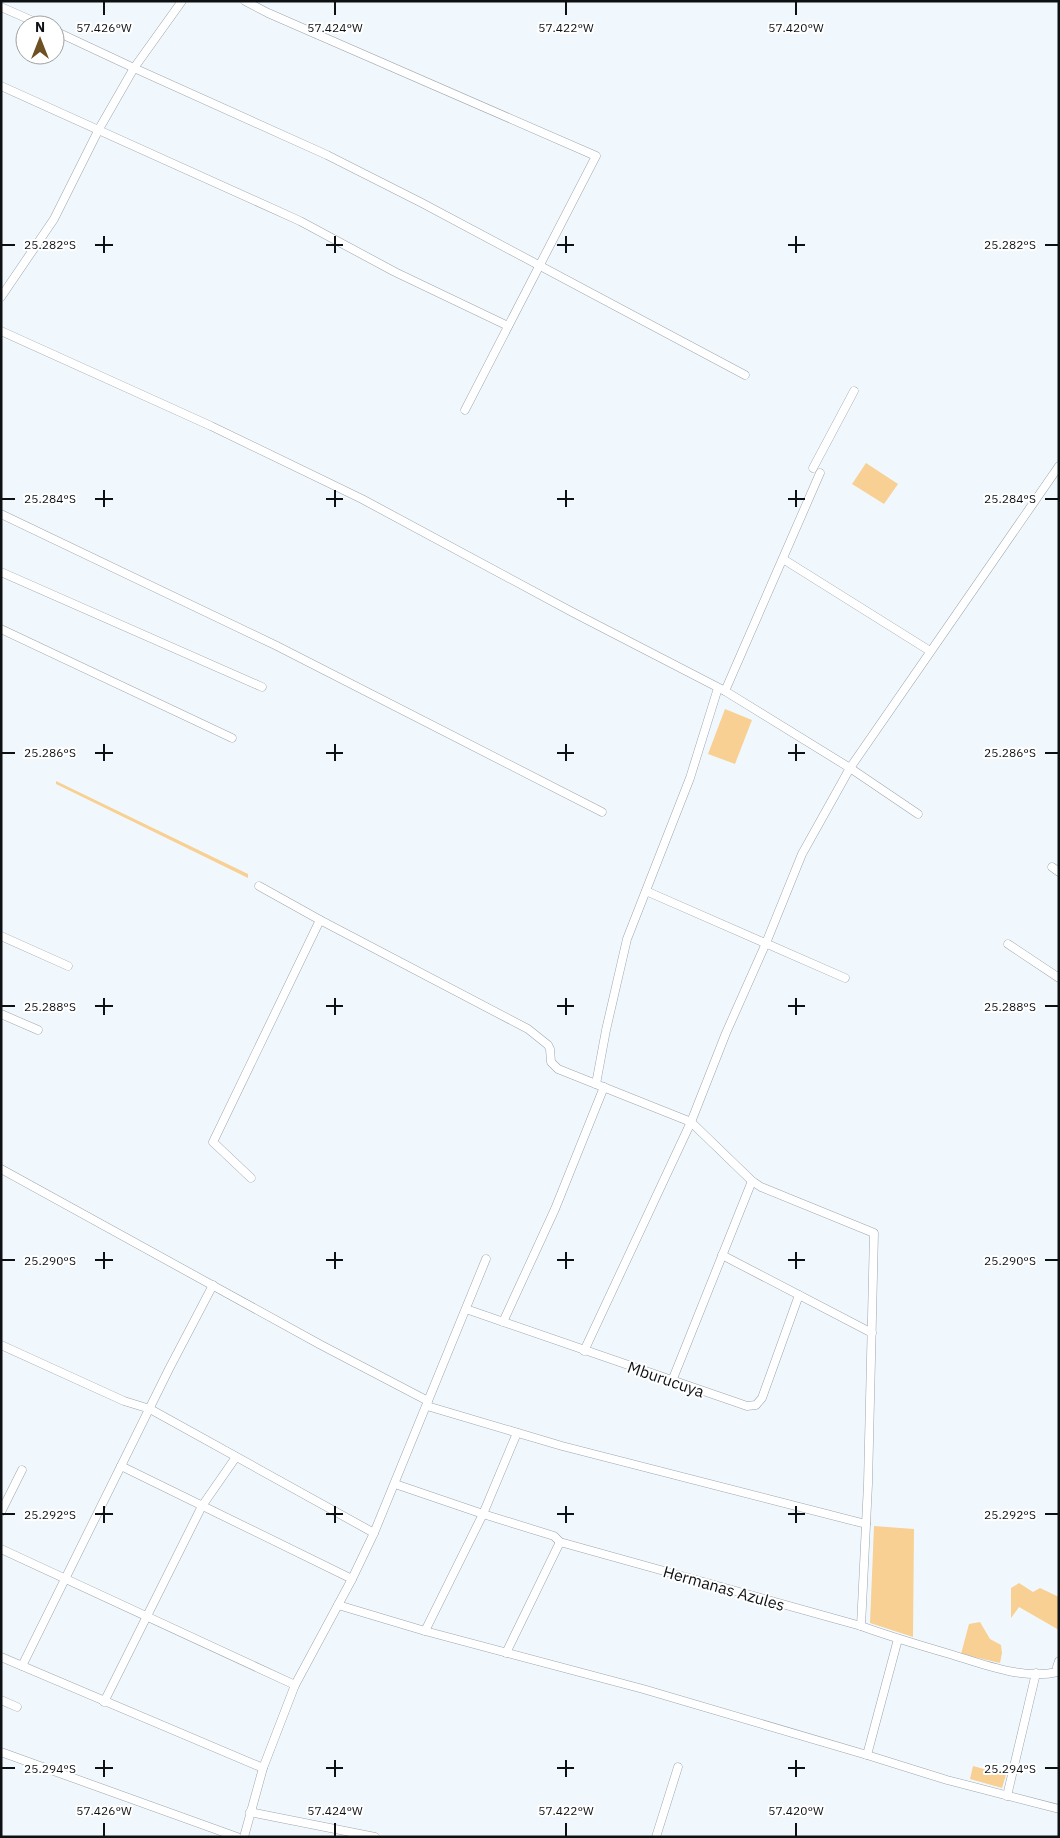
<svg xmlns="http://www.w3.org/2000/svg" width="1060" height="1838" viewBox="0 0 1060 1838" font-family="'IBM Plex Sans',sans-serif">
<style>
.green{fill:#f8d093}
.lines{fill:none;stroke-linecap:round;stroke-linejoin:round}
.minor-casing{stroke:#9ca6af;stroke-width:9}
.minor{stroke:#fff;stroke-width:8}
.ticks{fill:none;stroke:#0e1114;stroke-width:2}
.labels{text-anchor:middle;stroke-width:4;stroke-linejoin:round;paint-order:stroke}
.street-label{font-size:16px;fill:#0e1114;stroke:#fff}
.ticks-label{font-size:12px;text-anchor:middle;fill:#0e1114;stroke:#fff;stroke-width:4;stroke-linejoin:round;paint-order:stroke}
</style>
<rect width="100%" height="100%" fill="#f1f8fd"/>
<g class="green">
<polygon points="866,463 898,484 884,504 852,484"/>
<polygon points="725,709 752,720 735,764 708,754"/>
<polygon points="56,781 248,874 248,878 56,784"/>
<polygon points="874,1526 914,1529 913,1637 870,1623"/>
<polygon points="1019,1583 1033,1592 1040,1588 1059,1597 1059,1630 1019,1607 1011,1618 1011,1588"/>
<polygon points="980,1622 990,1639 1001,1645 1002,1653 1000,1663 961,1654 969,1624"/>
<polygon points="973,1766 1006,1775 1002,1788 970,1779"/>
</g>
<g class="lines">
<g class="minor-casing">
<g id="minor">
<polyline points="245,1 268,13 596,156 465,410"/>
<polyline points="1,7 42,25"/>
<polyline points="55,31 134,68 327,155 422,203 745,375"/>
<polyline points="1,86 300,221 395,272 508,326"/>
<polyline points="1,297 54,219 99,129 134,68 182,1"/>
<polyline points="1,331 211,426 362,499 574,613 725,691 850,768 918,814"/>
<polyline points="813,468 854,391"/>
<polyline points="1,514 277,646 602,812"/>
<polyline points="783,559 930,651"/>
<polyline points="1,572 262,687"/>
<polyline points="1,629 232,738"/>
<polyline points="725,691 820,473"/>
<polyline points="1052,867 1059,872"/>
<polyline points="259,886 320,920 528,1029 548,1045 550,1049 551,1062 558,1069 691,1122 752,1181 761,1187 874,1233 868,1484 861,1626"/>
<polyline points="646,891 845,978"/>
<polyline points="1,936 68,966"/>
<polyline points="1008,944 1059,978"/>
<polyline points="1,1014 38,1030"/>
<polyline points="596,1084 606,1030 627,939 690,778 718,688"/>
<polyline points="1,1169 321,1345 428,1401"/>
<polyline points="251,1178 213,1142 320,920"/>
<polyline points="722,1255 872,1333"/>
<polyline points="466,1309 747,1406 756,1405 762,1398 799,1295"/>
<polyline points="503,1322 555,1209 604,1087"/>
<polyline points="1,1345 124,1401 150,1409 374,1533"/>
<polyline points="584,1351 691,1122 726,1033 766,943 802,854 850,768 1059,466"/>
<polyline points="672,1381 752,1181"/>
<polyline points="427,1406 562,1446 866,1524"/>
<polyline points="121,1466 352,1579"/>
<path d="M395,1484L483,1514L554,1536L560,1542L861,1626C891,1637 922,1646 953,1655C985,1665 1024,1680 1058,1672"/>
<polyline points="1,1512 22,1470"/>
<polyline points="1,1549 295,1685"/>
<polyline points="338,1605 425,1631 643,1689 867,1755 947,1780 1059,1809"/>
<polyline points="425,1631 483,1514 517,1433"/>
<polyline points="506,1653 560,1542"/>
<polyline points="1,1657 263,1768"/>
<polyline points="1059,1661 1057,1667 1059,1672"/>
<polyline points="22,1666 169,1369 213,1285"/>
<polyline points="1,1700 17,1707"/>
<polyline points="104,1702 202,1506 236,1457"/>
<polyline points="1,1752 237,1837"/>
<polyline points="867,1755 898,1639"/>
<polyline points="1007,1796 1036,1673"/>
<polyline points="250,1812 375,1837"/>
<polyline points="244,1837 263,1768 295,1685 352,1579 374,1533 486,1259"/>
<polyline points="656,1837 678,1767"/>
</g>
</g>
<use href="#minor" class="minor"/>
</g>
<path class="ticks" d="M104,2V15M335,2V15M566,2V15M796,2V15M104,236V253M335,236V253M566,236V253M796,236V253M2,245H15M95,245H113M326,245H343M557,245H574M788,245H805M1045,245H1058M104,490V507M335,490V507M566,490V507M796,490V507M2,499H15M95,499H113M326,499H343M557,499H574M788,499H805M1045,499H1058M104,744V761M335,744V761M566,744V761M796,744V761M2,753H15M95,753H113M326,753H343M557,753H574M788,753H805M1045,753H1058M104,998V1015M335,998V1015M566,998V1015M796,998V1015M2,1006H15M95,1006H113M326,1006H343M557,1006H574M788,1006H805M1045,1006H1058M104,1252V1269M335,1252V1269M566,1252V1269M796,1252V1269M2,1260H15M95,1260H113M326,1260H343M557,1260H574M788,1260H805M1045,1260H1058M104,1506V1523M335,1506V1523M566,1506V1523M796,1506V1523M2,1514H15M95,1514H113M326,1514H343M557,1514H574M788,1514H805M1045,1514H1058M104,1760V1777M335,1760V1777M566,1760V1777M796,1760V1777M2,1768H15M95,1768H113M326,1768H343M557,1768H574M788,1768H805M1045,1768H1058M104,1823V1836M335,1823V1836M566,1823V1836M796,1823V1836"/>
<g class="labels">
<g class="street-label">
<text transform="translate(666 1379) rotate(19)" y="6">Mburucuya</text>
<text transform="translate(724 1588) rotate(16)" y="6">Hermanas Azules</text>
</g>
</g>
<g class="ticks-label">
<text x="104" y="32">57.426°W</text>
<text x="335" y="32">57.424°W</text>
<text x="566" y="32">57.422°W</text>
<text x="796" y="32">57.420°W</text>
<text x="50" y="249">25.282°S</text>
<text x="1010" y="249">25.282°S</text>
<text x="50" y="503">25.284°S</text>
<text x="1010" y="503">25.284°S</text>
<text x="50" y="757">25.286°S</text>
<text x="1010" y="757">25.286°S</text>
<text x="50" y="1011">25.288°S</text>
<text x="1010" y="1011">25.288°S</text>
<text x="50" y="1265">25.290°S</text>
<text x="1010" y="1265">25.290°S</text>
<text x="50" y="1519">25.292°S</text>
<text x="1010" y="1519">25.292°S</text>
<text x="50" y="1773">25.294°S</text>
<text x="1010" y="1773">25.294°S</text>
<text x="104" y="1815">57.426°W</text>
<text x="335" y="1815">57.424°W</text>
<text x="566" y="1815">57.422°W</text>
<text x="796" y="1815">57.420°W</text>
</g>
<rect width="1060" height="1838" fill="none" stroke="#0e1114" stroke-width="5"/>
<g transform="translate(40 40)"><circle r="24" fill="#ffffff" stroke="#9fa0a1"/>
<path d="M0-4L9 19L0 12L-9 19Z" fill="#6d5124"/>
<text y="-8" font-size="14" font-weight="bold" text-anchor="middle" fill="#0e1114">N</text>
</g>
</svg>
